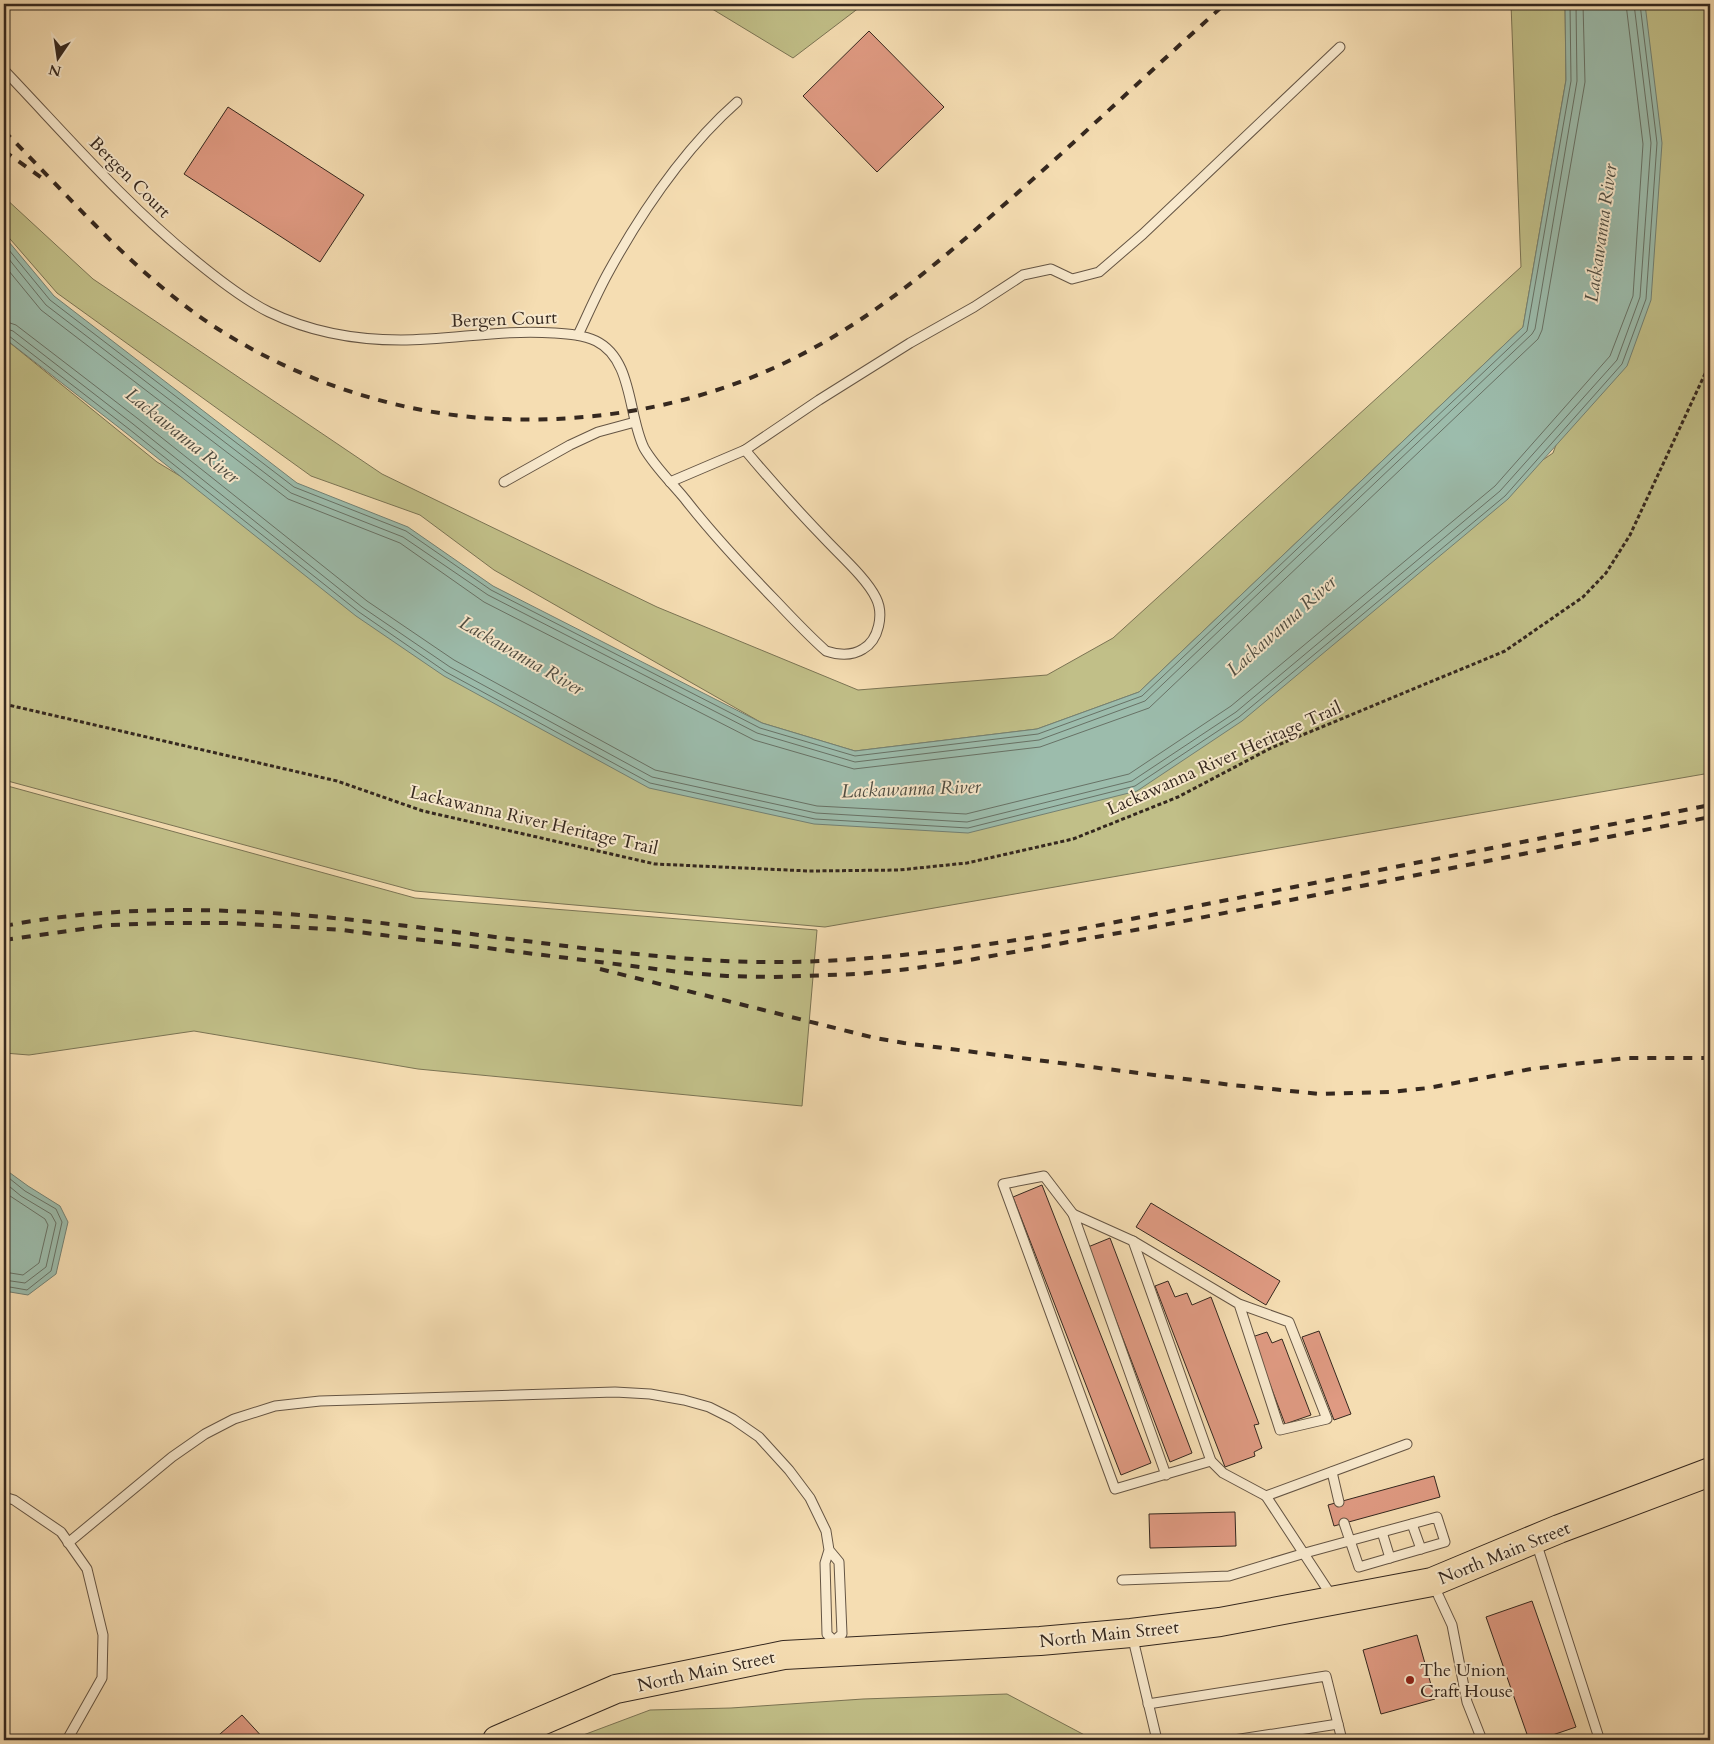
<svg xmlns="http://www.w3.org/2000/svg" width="1714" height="1744" viewBox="0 0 1714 1744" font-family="Cardo,serif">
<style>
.green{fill:#c1bf88;stroke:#7b7454}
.water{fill:#9cbcac;stroke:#738174}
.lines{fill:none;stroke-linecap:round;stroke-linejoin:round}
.shore{stroke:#687266;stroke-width:1}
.building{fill:#df9a82;stroke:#35281f}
.lane-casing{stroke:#655544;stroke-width:11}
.primary-casing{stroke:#35281f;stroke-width:30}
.path{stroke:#35281f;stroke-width:3;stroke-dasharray:4 2.5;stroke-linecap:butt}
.lane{stroke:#f8e9cd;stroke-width:9}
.primary{stroke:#f5ddb2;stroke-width:28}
.rail{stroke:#35281f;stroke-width:4;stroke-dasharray:9 9;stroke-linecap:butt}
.poi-dot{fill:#8f2418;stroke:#f8e9cd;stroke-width:2}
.labels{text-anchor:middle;stroke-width:4;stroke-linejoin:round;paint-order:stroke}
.street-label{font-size:18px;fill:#35281f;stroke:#f8e9cd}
.poi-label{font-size:18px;fill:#35281f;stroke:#f8e9cd;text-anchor:start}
.water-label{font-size:19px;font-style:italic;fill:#4f4d42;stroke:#f8e9cd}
</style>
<rect width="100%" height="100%" fill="#f5ddb2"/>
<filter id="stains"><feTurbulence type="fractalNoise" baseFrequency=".004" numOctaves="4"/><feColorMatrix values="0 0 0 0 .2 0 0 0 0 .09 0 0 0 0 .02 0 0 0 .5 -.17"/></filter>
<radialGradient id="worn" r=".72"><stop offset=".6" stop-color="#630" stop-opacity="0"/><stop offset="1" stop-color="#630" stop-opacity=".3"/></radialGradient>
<g class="green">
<polygon points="704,4 864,4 793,58"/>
<polygon points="1511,4 1565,4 1566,80 1523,327 1139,692 1037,729 855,751 762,723 494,570 420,515 311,476 57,293 4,232 4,197 93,279 382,474 657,607 858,690 1047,675 1113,638 1521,267"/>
<polygon points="1630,4 1710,4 1710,773 825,927 415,891 4,780 4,338 157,462 368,590 574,736 1006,771 1362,583 1553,453 1619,273"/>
<polygon points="4,785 415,898 817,930 802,1106 418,1069 194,1031 29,1055 4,1053"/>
<polygon points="1007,1694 1094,1740 570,1740 650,1710 731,1708 863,1699"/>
</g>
<g class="water">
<polygon points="1565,4 1645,4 1662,143 1651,300 1627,366 1508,499 1242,721 1137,791 968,833 814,824 649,788 444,676 356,616 126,433 4,338 4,236 54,296 297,483 408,527 493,586 762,723 855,751 1037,729 1139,692 1523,327 1566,80"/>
<polygon points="4,1155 6,1170 28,1186 60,1206 68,1222 56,1274 28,1295 4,1291"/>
</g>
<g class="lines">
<g class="shore">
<polyline points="4,244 50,300 294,487 406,531 491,590 760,728 855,756 1038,734 1142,696 1527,331 1571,81 1570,4"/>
<polyline points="4,253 46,305 291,493 403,537 488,595 757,733 855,762 1039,740 1145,701 1532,334 1535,329 1577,81 1576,4"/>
<polyline points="4,265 41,310 288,499 400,543 484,602 754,740 854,769 1040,747 1149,708 1538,339 1542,330 1585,82 1583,4"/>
<polyline points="4,321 16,325 137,418 367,601 454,660 655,770 817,806 966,814 1129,774 1231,706 1495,486 1610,356 1633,296 1643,144 1626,4"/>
<polyline points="4,328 13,331 133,424 362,607 450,667 652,777 816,813 967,822 1132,781 1236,712 1500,491 1617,360 1640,297 1651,143 1634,4"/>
<polyline points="4,335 9,336 129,429 359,612 446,672 650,783 815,819 968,828 1135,786 1239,717 1505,496 1622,364 1646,299 1657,143 1640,4"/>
<polyline points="4,1174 25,1191 56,1209 62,1222 51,1271 27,1290 4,1286"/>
<polyline points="4,1182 21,1196 51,1214 56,1223 46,1267 25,1283 4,1280"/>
<polyline points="4,1192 45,1219 48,1225 39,1263 23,1275 4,1272"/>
</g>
</g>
<g class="building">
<polygon points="869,31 944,107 877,172 803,96"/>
<polygon points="228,107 364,195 320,262 184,174"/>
<polygon points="1042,1185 1151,1463 1121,1475 1013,1197"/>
<polygon points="1151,1203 1280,1281 1266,1305 1136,1227"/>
<polygon points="1110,1238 1192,1453 1170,1462 1088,1247"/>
<polygon points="1168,1281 1175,1297 1187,1293 1192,1305 1211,1297 1259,1424 1254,1425 1262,1448 1254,1452 1255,1456 1225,1467 1155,1286"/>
<polygon points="1319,1331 1351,1414 1334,1420 1302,1337"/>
<polygon points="1267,1332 1272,1343 1282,1339 1311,1415 1285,1424 1252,1337"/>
<polygon points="1434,1476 1440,1497 1334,1526 1328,1505"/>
<polygon points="1235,1512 1236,1546 1150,1548 1149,1514"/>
<polygon points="1532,1601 1576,1727 1538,1740 1529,1740 1486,1617"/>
<polygon points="1417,1635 1435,1699 1381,1714 1363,1650"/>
<polygon points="242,1715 265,1740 213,1740"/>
</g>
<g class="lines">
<g class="lane-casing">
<g id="lane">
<path d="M4,70C66,135 126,205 197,262C219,280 243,299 269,312C310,332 356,340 401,340C452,340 503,329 554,333C568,334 583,335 596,341C633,359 628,416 644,448C655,467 671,482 685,499C713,535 744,568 776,601C792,618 808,635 826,651C838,655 852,656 863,649C879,640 884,614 876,598C867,579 841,556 826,540C798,511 771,481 745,450"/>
<path d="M578,335C588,314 597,293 608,273C641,213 686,147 737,102"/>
<polyline points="504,482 570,445 598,432 635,422"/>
<polyline points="670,482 745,450 819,400 910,343 974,307 1023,275 1051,269 1072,279 1099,272 1143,234 1340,47"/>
<polyline points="1073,1214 1044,1176 1003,1184 1115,1489 1211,1461"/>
<polyline points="1133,1241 1211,1461 1223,1473 1266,1496"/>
<polyline points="1332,1472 1339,1502"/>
<polyline points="1166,1475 1073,1214 1133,1241 1239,1304 1280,1430 1327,1419 1289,1322 1239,1304"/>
<polyline points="4,1497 14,1500 61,1532 87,1569 103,1635 102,1678 67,1740"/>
<polyline points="1412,1524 1421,1549"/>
<polyline points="1382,1532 1390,1558"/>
<polyline points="1536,1542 1598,1735 1595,1740"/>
<polyline points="68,1543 172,1457 205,1434 234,1419 275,1406 320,1401 615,1392 650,1394 684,1400 709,1407 733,1419 759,1437 789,1470 810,1498 826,1531 829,1550 839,1562 842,1634 834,1641 827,1634 825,1563 829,1550"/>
<polyline points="1122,1580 1229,1576 1305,1553 1437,1517 1445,1542 1359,1567 1344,1523"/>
<polyline points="1433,1584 1452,1625 1467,1702 1482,1740"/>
<polyline points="1333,1598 1266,1496 1407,1444"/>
<polyline points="1132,1635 1157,1740"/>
<polyline points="1148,1704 1326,1676 1342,1740"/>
<polyline points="1234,1740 1338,1724"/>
</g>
</g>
<g class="primary-casing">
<polyline id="primary" points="497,1740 616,1689 784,1655 1040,1641 1131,1633 1220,1622 1432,1582 1559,1529 1710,1472"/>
</g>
<polyline class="path" points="4,704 337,781 423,811 655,864 809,871 899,870 967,863 1073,839 1178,797 1271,748 1505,651 1583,597 1606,573 1630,535 1710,363"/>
<use href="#lane" class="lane"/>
<use href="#primary" class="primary"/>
<g class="rail">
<path d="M4,131C72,199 136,276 218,329C301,382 401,415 500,419C595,423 692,406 778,366C861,328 930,270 998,210C1075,143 1149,72 1225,4"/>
<polyline points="4,151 42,178"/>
<path d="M4,926C238,881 472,944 706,960C829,968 949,952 1070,931L1710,805"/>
<polyline points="4,940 110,925 167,923 230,923 342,930 688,973 727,976 773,977 858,974 909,969 958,962 1174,923 1710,817"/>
<polyline points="600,969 875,1038 904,1043 1232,1085 1320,1094 1392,1092 1428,1088 1531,1069 1626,1058 1710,1058"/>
</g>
</g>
<circle class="poi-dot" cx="1410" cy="1680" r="5"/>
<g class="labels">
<g class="street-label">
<text transform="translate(130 177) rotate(45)" y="6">Bergen Court</text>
<text transform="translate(504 319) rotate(-2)" y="6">Bergen Court</text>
<text transform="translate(1224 758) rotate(-24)" y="6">Lackawanna River Heritage Trail</text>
<text transform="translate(534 820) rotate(13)" y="6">Lackawanna River Heritage Trail</text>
<text transform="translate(1504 1553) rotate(-22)" y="6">North Main Street</text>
<text transform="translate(1109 1634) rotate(-6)" y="6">North Main Street</text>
<text transform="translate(706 1671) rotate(-12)" y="6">North Main Street</text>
</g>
<g class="poi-label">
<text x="1420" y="1676">The Union<tspan x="1420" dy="21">Craft House</tspan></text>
</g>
<g class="water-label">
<text transform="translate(1600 233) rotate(-82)" y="7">Lackawanna River</text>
<text transform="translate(183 435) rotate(39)" y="7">Lackawanna River</text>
<text transform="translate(1281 625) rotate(-42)" y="7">Lackawanna River</text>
<text transform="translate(522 655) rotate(30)" y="7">Lackawanna River</text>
<text transform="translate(911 788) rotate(-2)" y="7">Lackawanna River</text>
</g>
</g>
<rect width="1714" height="1744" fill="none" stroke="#f5ddb2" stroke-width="20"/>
<rect x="5" y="5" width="1704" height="1734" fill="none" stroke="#35281f" stroke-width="2.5"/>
<rect x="10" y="10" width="1694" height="1724" fill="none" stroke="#35281f"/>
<g transform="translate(58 58) rotate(193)" stroke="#f8e9cd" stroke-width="4" paint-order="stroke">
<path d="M0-4L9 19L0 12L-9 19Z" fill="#35281f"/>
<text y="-8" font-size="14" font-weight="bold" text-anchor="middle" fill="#35281f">N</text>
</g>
<rect width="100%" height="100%" filter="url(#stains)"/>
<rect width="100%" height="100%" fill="url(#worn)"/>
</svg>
